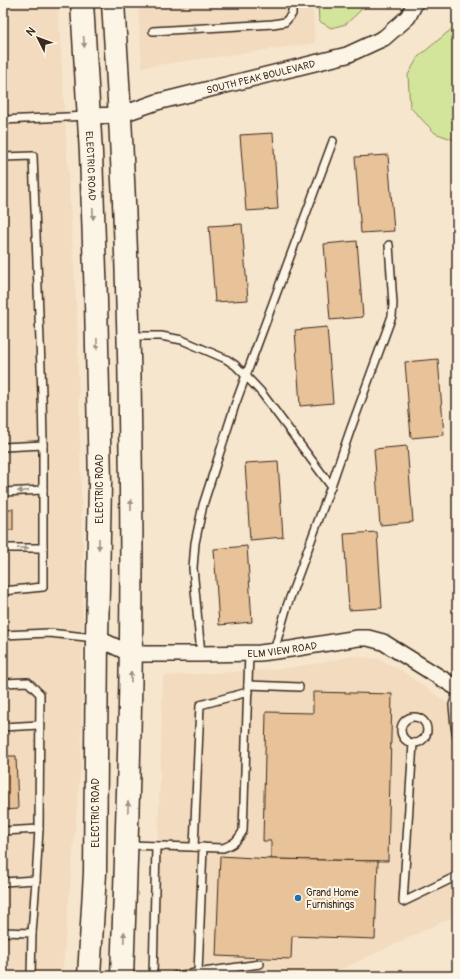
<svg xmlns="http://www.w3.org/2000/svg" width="460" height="979" viewBox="0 0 460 979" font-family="Pangolin,sans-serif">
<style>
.built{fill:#f2dbbe}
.green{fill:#d3e59a;stroke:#87885c}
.building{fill:#e8c298;stroke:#3b2a1e}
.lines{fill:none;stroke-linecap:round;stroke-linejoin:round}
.lane-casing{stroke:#3b2a1e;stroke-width:10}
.street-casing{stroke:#3b2a1e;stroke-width:18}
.primary-casing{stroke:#3b2a1e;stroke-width:25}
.lane{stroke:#fcf5e5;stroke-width:7}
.street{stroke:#fcf5e5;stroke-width:15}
.primary{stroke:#fcf5e5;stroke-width:22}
.oneway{fill:#9c9082}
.poi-dot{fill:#1f6fb2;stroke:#fcf5e5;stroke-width:1.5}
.labels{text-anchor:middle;stroke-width:4;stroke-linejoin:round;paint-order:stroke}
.street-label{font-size:10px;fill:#3b2a1e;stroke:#fcf5e5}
.poi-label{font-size:10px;fill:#3b2a1e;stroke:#fcf5e5;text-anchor:start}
</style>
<rect width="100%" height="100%" fill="#f6e6ce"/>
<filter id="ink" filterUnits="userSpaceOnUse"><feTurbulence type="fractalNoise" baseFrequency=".025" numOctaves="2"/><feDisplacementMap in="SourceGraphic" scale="8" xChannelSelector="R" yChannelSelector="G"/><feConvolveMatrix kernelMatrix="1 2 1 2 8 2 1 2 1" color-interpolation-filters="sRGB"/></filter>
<g filter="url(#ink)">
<g class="built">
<polygon points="3,3 58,3 77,321 83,571 81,763 62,976 3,976"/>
<polygon points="138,3 312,3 315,43 142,67"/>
<polygon points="353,656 379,659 402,671 457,710 457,915 331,974 318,976 154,976 163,676 280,669 326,662"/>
</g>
<g class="green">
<polygon points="318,3 364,3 361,10 346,24 331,28 319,21"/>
<polygon points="457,18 457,141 435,133 410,107 408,75 418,57 454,27"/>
</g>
<g class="building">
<polygon points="273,133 278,209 246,211 240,135"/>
<polygon points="388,155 394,231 361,233 355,157"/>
<polygon points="242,224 248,300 215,302 209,226"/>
<polygon points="357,241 363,317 330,320 324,244"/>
<polygon points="327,327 333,403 300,406 295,330"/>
<polygon points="438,359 444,435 411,438 405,362"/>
<polygon points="407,446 413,522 380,525 374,449"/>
<polygon points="278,461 283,537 250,540 245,463"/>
<rect x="3" y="509" width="10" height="21"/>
<polygon points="377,532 382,608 349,610 344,534"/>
<polygon points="247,546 252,622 219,625 214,549"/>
<polygon points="313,692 392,694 388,861 271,859 271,841 263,841 266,712 313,713"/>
<polygon points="3,756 16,756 18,809 3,810"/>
<polygon points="220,856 271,859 378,861 375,939 292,936 291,959 216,956"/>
</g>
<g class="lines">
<g class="lane-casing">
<g id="lane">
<polyline points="153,31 273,24 285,22 292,14 292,3"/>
<polyline points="3,120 87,116"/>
<polyline points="3,157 33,156 42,394 43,445 3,447"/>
<polyline points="131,336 161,336 182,340 226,359 235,365 246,376 261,392 331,486"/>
<polyline points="3,492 43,490"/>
<polyline points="3,548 43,548"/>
<polyline points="3,591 43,587 43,445"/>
<polyline points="3,635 49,633 95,638"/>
<polyline points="274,651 287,606 331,486 350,431 392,316 393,304 389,245"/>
<polyline points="201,654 193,568 195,543 203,505 235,405 333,141"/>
<polyline points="3,683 28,682 40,694 39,829 36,880 3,882"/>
<polyline points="248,685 299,687"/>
<polyline points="457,691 453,705 455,726 457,738"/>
<circle cx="414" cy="730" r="13"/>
<polyline points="3,727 39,725"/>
<polyline points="413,743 403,902 457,876"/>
<polyline points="3,831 39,829"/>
<path d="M129,845L223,848C234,844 237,841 243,831L249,653"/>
<polyline points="194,847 200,705 248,692"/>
<polyline points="3,932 32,933 31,976"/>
<polyline points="32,933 36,880"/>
<polyline points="198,973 203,847"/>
<polyline points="153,976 156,846"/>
<polyline points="175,976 260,964"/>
</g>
</g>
<g class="street-casing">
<g id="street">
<path id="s1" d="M89,116L120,115L157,102L347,55L384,38L408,17L415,3"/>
<path id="s2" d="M97,638L131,654H201L260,653L291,649L358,638H368L383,642L457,688"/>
</g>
</g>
<g class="primary-casing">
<g id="primary">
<path id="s3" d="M82,3L91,153L96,301L100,482L97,638L95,873L89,976"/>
<path d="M113,3C124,164 130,325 131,487C133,650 128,813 122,976"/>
</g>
</g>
<use href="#lane" class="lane"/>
<use href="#street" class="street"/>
<use href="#primary" class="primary"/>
</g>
<defs><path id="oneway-solid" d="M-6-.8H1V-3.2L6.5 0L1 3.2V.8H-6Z"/></defs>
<g class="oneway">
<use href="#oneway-solid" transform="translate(192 29) rotate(-3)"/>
<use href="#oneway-solid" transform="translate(84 42) rotate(86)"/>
<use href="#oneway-solid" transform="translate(93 214) rotate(88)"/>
<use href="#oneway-solid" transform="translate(97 344) rotate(89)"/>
<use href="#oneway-solid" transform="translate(23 491) rotate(177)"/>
<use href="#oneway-solid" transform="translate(131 505) rotate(-90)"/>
<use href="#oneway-solid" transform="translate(99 544) rotate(91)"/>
<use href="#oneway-solid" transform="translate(23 548) rotate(-1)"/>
<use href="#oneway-solid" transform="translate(131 677) rotate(-89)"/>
<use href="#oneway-solid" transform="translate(128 807) rotate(-89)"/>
<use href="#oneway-solid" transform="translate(124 937) rotate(-88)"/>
</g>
</g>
<circle class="poi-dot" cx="298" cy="898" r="4"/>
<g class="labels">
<g class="street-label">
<text dy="4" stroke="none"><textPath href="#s1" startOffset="177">SOUTH PEAK BOULEVARD</textPath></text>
<text dy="4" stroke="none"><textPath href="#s3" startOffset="163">ELECTRIC ROAD</textPath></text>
<text transform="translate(99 489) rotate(-90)" y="4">ELECTRIC ROAD</text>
<text dy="4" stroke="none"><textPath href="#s2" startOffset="189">ELM VIEW ROAD</textPath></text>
<text transform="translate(95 813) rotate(-90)" y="4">ELECTRIC ROAD</text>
</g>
<g class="poi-label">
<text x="306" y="896">Grand Home<tspan x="306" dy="12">Furnishings</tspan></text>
</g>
</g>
<rect width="460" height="979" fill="none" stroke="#fcf5e5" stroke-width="16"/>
<rect x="8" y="8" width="444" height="963" fill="none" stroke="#3b2a1e" stroke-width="1.5" filter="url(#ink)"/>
<g transform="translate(38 38) rotate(312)" stroke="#fcf5e5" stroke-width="3" paint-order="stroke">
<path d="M0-3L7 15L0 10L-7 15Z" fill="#3b2a1e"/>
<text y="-6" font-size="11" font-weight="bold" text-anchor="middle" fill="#3b2a1e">N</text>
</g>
</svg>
